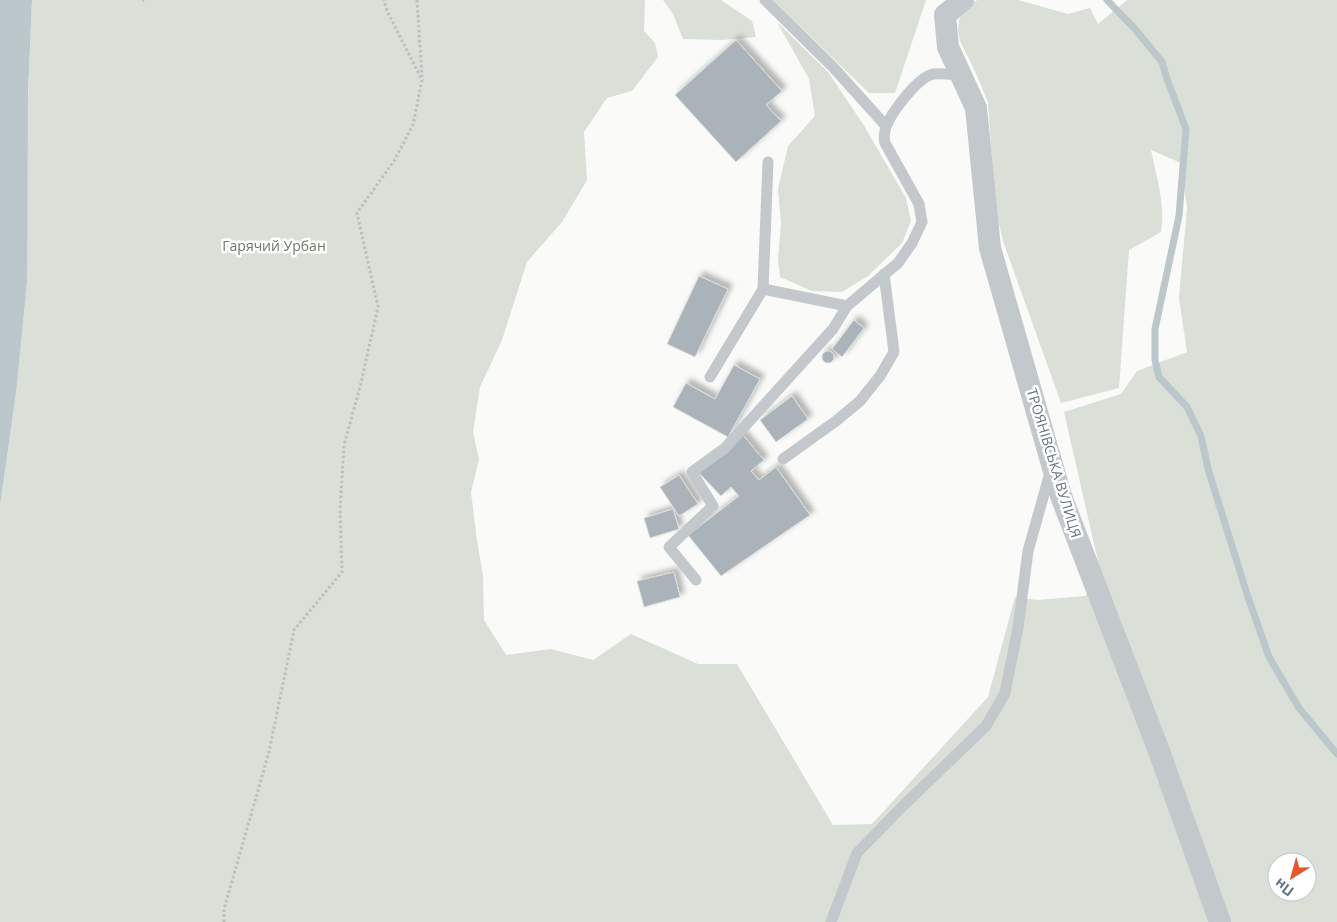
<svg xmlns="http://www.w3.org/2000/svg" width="1337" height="922" viewBox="0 0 1337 922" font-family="'Open Sans',sans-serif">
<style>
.green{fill:#dadfd7;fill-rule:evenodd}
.water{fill:#bbc7cb}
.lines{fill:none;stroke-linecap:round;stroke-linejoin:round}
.stream{stroke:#bbc7cb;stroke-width:7}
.building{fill:#aab3b9;stroke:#dcdcda;filter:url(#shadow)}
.path{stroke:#bbbfc2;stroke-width:3;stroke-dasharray:2.5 2.5;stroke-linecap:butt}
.service{stroke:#c3c8cc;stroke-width:11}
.minor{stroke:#c3c8cc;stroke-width:22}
.labels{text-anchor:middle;stroke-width:5;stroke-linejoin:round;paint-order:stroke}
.park-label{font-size:14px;fill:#687a64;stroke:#fff}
.street-label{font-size:14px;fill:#657683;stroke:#fff}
</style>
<defs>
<filter id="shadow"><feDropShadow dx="4.5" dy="-4.5" stdDeviation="2.5" flood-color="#0004"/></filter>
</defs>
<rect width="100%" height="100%" fill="#fafaf8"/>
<g class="green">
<path d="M32,0H645L644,31L655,43L658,57L632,91L607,98L584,132L587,180L562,222L527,262L502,340L480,387L473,432L479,459L471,492L476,534L483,576L484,620L506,655L551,649L593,660L631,634L698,664H737L833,825L872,824L988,697L1015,597L1037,600L1085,596L1102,579L1064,412L1121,394L1137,371L1187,352L1179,298L1187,208L1181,163L1151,150C1156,176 1166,205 1161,232L1129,250L1119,388L1061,403L1004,244L995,209L988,102L974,69L960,41L958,30L960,13L973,2L978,0H1018L1068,14L1090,8L1098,24L1127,0H1337V922H0V506L16,393ZM1277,862H1307V892H1277Z"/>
<polygon points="663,0 721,0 752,21 756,37 722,40 683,39 673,14"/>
<polygon points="773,0 926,0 895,93 869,93"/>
<polygon points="777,22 828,72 863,124 906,198 911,221 902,243 868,276 842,292 812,291 780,277 778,259 781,224 778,189 788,146 815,116 809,79"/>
</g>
<polygon class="water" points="0,0 32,0 28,94 27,280 16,393 0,506"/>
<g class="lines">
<polyline class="stream" points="1107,0 1135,29 1162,62 1167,79 1186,129 1179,216 1155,329 1155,360 1159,377 1187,407 1201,436 1208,469 1247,594 1269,657 1299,708 1337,754"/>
</g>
<g class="building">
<polygon points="736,40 782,91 766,105 781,121 736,162 675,95"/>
<polygon points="699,276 728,289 695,357 667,344"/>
<polygon points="854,320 864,328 842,357 832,349"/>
<circle cx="828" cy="357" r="6"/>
<polygon points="734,365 760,379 728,437 673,407 686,383 715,399"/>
<polygon points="792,396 808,419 776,442 760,420"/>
<polygon points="742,434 764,460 751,471 759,480 776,467 810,515 721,576 688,535 739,496 731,487 721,496 699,473"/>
<polygon points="679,475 698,504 679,516 660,487"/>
<polygon points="673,509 679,529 650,538 644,518"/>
<polygon points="674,572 680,597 644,607 637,581"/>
</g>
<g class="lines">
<g class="path">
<polyline points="143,0 144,1"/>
<polyline points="417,0 422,77"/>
<polyline points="224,922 224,909 269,752 294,630 342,572 340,510 344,445 360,387 378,307 357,213 394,161 413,125 422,80 387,11 384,0"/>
</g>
<g class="service">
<polyline points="765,0 833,67 886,126"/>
<polyline points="763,289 768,162"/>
<polyline points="710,377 763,289 847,306"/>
<polyline points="783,459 836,421 860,401 880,376 894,352 884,274"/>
<path d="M696,580L669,547L713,506L692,472L725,448L833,329L847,306L898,263L912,243L922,222L919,204L885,143C884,139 884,135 885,131C888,116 918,76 934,74C943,73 953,75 962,75"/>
<polyline points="831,922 857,853 903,806 986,726 1005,693 1018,628 1028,551 1050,473"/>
</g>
<polyline class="minor" points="963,0 945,15 948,47 976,108 990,248 1061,496 1159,751 1220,922"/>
</g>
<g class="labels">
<g class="park-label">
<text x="274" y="251">Гарячий Урбан</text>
</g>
<g class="street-label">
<text transform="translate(1054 463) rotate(73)" y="5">ТРОЯНІВСЬКА ВУЛИЦЯ</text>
</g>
</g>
<g transform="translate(1292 877) rotate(217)"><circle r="24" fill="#ffffff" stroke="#c1c8cd"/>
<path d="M0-4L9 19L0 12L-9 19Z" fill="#e4572e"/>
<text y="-8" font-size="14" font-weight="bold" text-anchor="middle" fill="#657683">Пн</text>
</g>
</svg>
